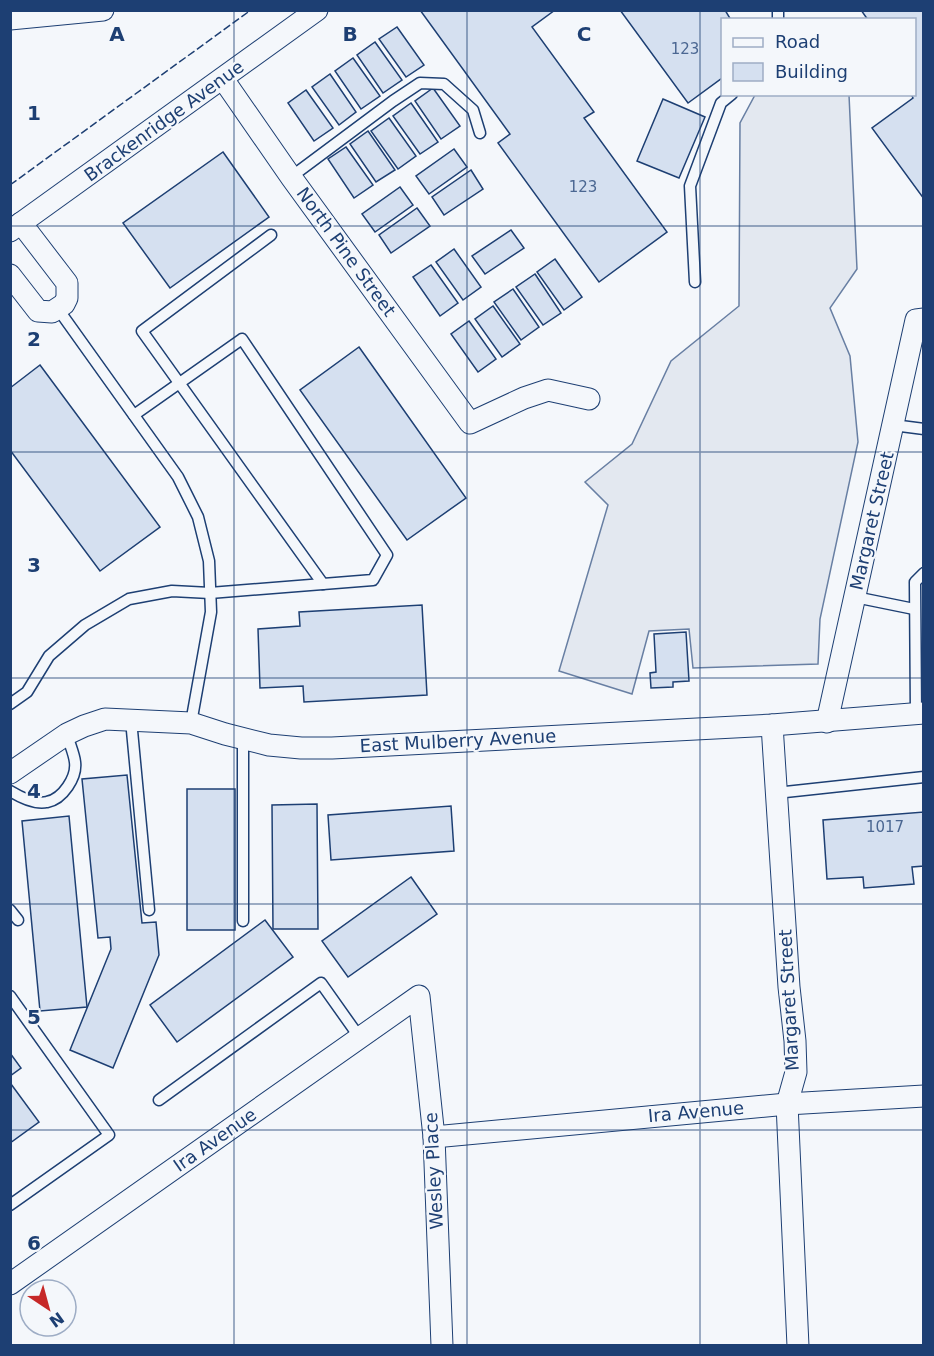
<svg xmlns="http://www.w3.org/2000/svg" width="934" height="1356" viewBox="0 0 934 1356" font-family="'DejaVu Sans',sans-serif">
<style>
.parking{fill:#e3e8f0;stroke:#687fa3;stroke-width:1.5}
.building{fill:#d5e0f0;stroke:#1d3f73;stroke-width:1.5}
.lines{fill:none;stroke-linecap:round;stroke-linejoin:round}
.service-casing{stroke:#1d3f73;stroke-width:13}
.minor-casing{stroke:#1d3f73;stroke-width:23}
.service{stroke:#f4f7fb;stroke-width:10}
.minor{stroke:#f4f7fb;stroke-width:21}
.fence{stroke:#1d3f73;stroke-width:1.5;stroke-dasharray:8 3;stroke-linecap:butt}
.grid{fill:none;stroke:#1d3f73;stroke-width:1.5;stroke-opacity:0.55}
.labels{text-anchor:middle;stroke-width:4.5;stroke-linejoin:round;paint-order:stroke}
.number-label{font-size:15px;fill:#4b6792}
.street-label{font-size:18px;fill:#1d3f73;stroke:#f4f7fb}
.grid-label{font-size:20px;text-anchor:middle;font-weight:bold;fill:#1d3f73;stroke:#f4f7fb;stroke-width:4.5;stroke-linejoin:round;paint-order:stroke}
</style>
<rect width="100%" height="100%" fill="#f4f7fb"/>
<polygon class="parking" points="755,95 849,95 857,269 830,308 850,356 858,442 820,619 818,664 693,668 689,629 649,631 632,694 559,671 608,505 585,482 632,444 671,361 739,306 740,123"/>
<g class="building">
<polygon points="420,10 555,10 532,27 594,112 584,118 667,232 599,282 498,143 510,134"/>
<polygon points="620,10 725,10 731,20 722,20 722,78 688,103"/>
<polygon points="861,10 924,10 924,199 872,128 913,98 911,94 914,94 914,20 868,20"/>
<polygon points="397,27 424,65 406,77 379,39"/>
<polygon points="375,42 402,80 383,93 357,55"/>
<polygon points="353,58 380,96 361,109 335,71"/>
<polygon points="330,74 356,112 339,125 312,87"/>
<polygon points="433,88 460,126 441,139 415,101"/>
<polygon points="306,90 333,128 314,141 288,103"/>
<polygon points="663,99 705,117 679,178 637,161"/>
<polygon points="411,103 438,142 420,154 393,116"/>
<polygon points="389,118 416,156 398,169 371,131"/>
<polygon points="368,131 395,170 376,182 350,144"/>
<polygon points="346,147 373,185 354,198 328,159"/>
<polygon points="454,149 467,167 429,194 416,176"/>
<polygon points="223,152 269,217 170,288 123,223"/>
<polygon points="471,170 483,189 444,215 432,197"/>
<polygon points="400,187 413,205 375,232 362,214"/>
<polygon points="417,208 430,226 391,253 379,235"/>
<polygon points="511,230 524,248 485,274 472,256"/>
<polygon points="454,249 481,287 463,300 436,262"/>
<polygon points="555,259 582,297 564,310 537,272"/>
<polygon points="431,265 458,303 440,316 413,277"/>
<polygon points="535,274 561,313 543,325 516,287"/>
<polygon points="513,289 539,327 521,340 494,302"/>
<polygon points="493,306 520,344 502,357 475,319"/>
<polygon points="469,321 496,359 478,372 451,334"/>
<polygon points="359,347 466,498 407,540 300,390"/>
<polygon points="40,365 160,527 100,571 10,450 10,388"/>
<polygon points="422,605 427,695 304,702 303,686 260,688 258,629 300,626 299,612"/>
<polygon points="686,632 689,681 673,682 673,687 651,688 650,673 656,672 654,634"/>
<polygon points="127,775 142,923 156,922 159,955 113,1068 70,1050 111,949 110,937 98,938 82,779"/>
<rect x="187" y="789" width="48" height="141"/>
<polygon points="317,804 318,929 273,929 272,805"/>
<polygon points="451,806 454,851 331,860 328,815"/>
<polygon points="924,812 924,866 912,867 914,884 864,888 863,877 827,879 823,820"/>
<polygon points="69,816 87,1007 40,1011 22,821"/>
<polygon points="411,877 437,914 348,977 322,941"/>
<polygon points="265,920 293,957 177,1042 150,1005"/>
<polygon points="10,1053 21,1068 10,1076"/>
<polygon points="11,1084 39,1122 10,1143 10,1085"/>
</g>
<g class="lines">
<g class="service-casing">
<g id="service">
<polyline points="778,10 778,20"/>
<polyline points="291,177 393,101 420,83 444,84 473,110 480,133"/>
<polyline points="271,235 142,331 323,584"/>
<polyline points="695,282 690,186 721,103 732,94"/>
<polyline points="58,309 178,477 198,517 209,561 211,612 191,723"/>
<polyline points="893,425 924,429"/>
<polyline points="855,597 914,609"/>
<polyline points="10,704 27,692 49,656 85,625 129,599 172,591 210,593 373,580 387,555 242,339 134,415"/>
<polyline points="916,714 915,582 924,573"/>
<polyline points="131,720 149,910"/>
<path d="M10,791C20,797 35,805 47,802C63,799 77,777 75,762C74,753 69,743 67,734"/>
<polyline points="776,793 924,777"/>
<polyline points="10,910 18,920"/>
<polyline points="243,921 243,739"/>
<polyline points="10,996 109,1135 10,1205"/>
<polyline points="159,1100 321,983 360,1038"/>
</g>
</g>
<g class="minor-casing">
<g id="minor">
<polyline points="10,19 103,10"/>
<polyline points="223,79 291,177 470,423 524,398 548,390 589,399"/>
<polyline points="10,231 317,10"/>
<polyline points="10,275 38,311 52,312 64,304 67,298 67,283 21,223"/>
<polyline points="827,722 916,320 924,319"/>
<polyline points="772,725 789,987 795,1041 796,1072 787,1104 798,1346"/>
<polyline points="10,773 67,734 84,726 105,719 191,723 225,734 269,745 301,748 332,748 772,725 924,713"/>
<polyline points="434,1137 787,1104 924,1096"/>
<polyline points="10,1284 419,996 434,1137 442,1346"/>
</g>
</g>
<use href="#service" class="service"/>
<use href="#minor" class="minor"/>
<polyline class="fence" points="10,185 251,10"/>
</g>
<path class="grid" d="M234,10V1346M467,10V1346M700,10V1346M10,226H924M10,452H924M10,678H924M10,904H924M10,1130H924"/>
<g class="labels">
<g class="number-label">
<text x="685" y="54">123</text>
<text x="583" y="192">123</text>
<text x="885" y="832">1017</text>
</g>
<g class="street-label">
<text transform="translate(164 121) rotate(-36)" y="6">Brackenridge Avenue</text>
<text transform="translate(346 252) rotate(54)" y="6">North Pine Street</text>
<text transform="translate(872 521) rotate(-77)" y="6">Margaret Street</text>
<text transform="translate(458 741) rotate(-3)" y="6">East Mulberry Avenue</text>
<text transform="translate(789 1000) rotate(-93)" y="6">Margaret Street</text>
<text transform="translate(696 1112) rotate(-5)" y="6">Ira Avenue</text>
<text transform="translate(215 1140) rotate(-35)" y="6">Ira Avenue</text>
<text transform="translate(434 1171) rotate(-93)" y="6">Wesley Place</text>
</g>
</g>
<g class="grid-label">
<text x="117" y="41">A</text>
<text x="350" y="41">B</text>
<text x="584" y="41">C</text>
<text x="34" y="120">1</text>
<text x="34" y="346">2</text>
<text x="34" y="572">3</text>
<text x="34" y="798">4</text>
<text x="34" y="1024">5</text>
<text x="34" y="1250">6</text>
</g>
<rect width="934" height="1356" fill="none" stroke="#1d3f73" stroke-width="24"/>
<rect x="721" y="18" width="195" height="78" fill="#f4f7fb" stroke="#9eadc5" stroke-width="1.5"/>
<rect x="733" y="38" width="30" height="9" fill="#f4f7fb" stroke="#9eadc5" stroke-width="1.5"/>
<text x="775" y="48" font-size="18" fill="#1d3f73">Road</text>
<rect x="733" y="63" width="30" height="18" fill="#d5e0f0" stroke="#9eadc5" stroke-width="1.5"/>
<text x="775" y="78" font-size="18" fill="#1d3f73">Building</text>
<g transform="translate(48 1308) rotate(144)"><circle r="28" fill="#f4f7fb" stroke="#9eadc5" stroke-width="1.5"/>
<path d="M0-4.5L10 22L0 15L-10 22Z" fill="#c62828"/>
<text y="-9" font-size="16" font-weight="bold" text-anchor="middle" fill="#1d3f73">N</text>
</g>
</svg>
